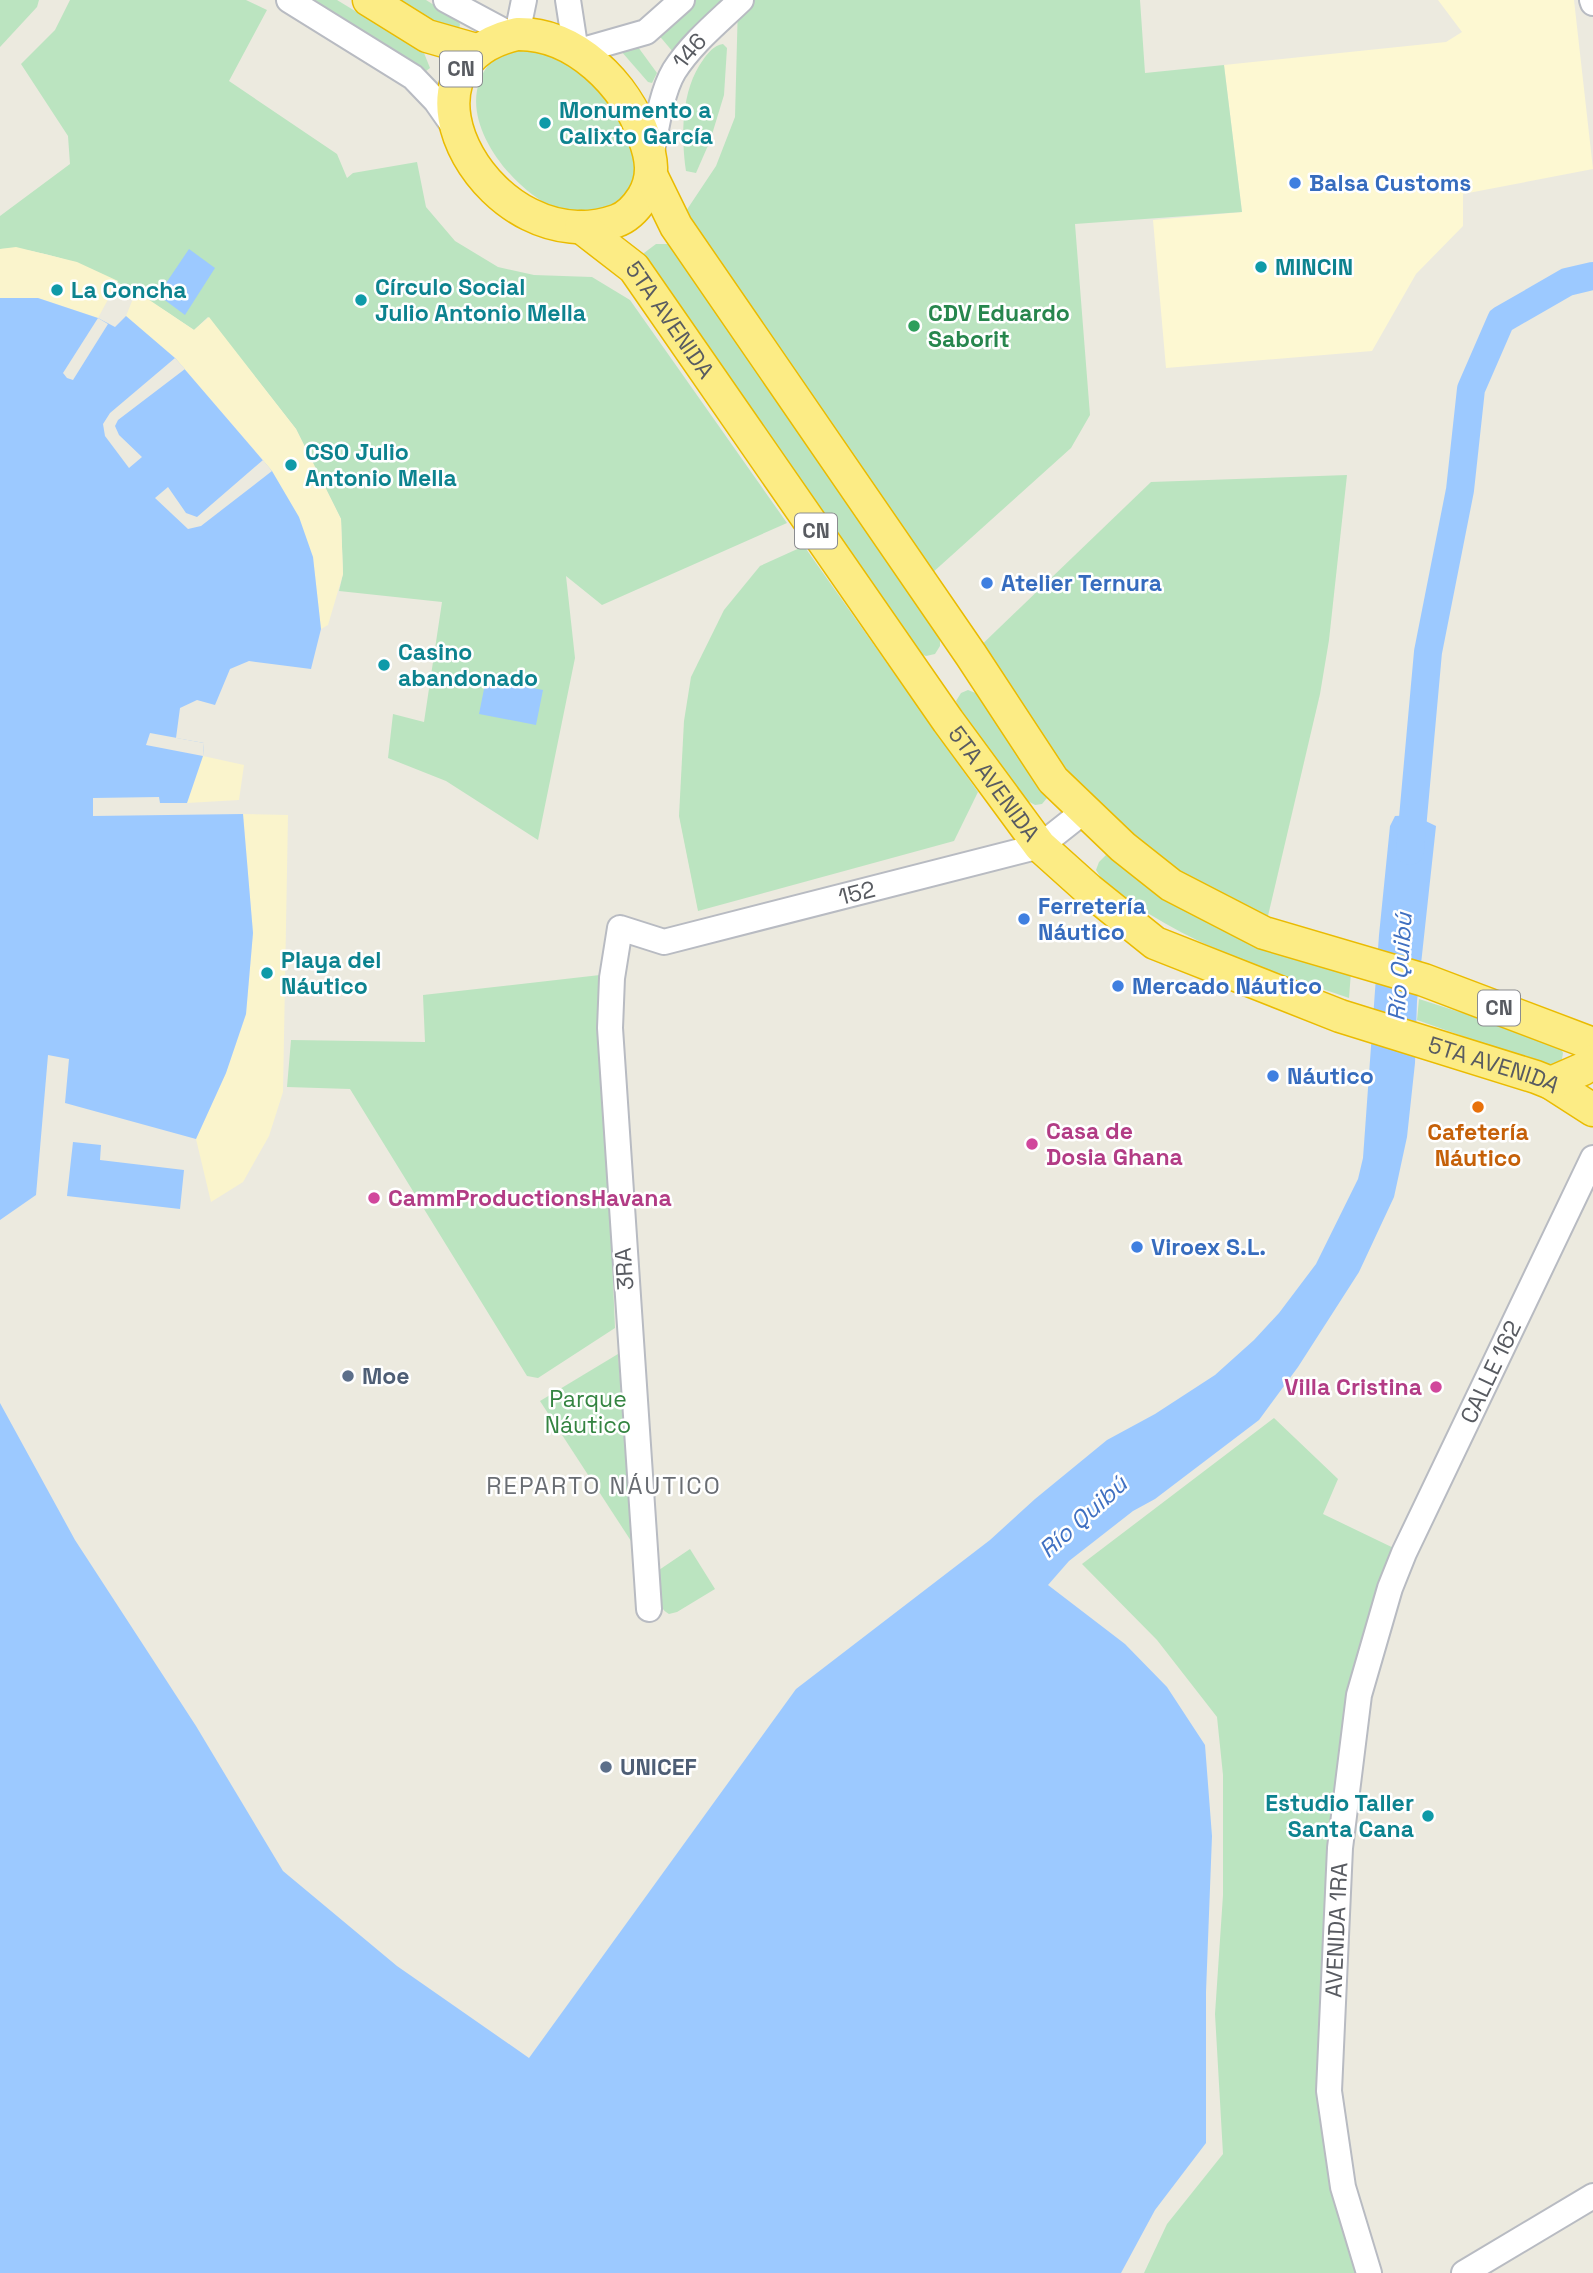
<svg xmlns="http://www.w3.org/2000/svg" width="1593" height="2273" viewBox="0 0 1593 2273" font-family="'Space Grotesk',sans-serif">
<style>
.commercial{fill:#fdf8d2}
.green{fill:#bbe4c0}
.sand{fill:#faf4cc}
.water{fill:#9cc9ff}
.pier{fill:#eceadf}
.lines{fill:none;stroke-linecap:round;stroke-linejoin:round}
.river{stroke:#9cc9ff;stroke-width:28}
.secondary-casing{stroke:#b8bbc2;stroke-width:28}
.highway-casing{stroke:#eabb01;stroke-width:35}
.secondary{stroke:#fff;stroke-width:24}
.highway{stroke:#fcec85;stroke-width:32}
.culture-dot{fill:#0f9aa8;stroke:#fff;stroke-width:2.5}
.shop-dot{fill:#3f7fe0;stroke:#fff;stroke-width:2.5}
.leisure-dot{fill:#2e9e5b;stroke:#fff;stroke-width:2.5}
.food-dot{fill:#e8710a;stroke:#fff;stroke-width:2.5}
.hotel-dot{fill:#d1479c;stroke:#fff;stroke-width:2.5}
.service-dot{fill:#5c6f8a;stroke:#fff;stroke-width:2.5}
.labels{text-anchor:middle;stroke-width:5;stroke-linejoin:round;paint-order:stroke}
.shield{fill:#fff;stroke:#8a8c90;stroke-width:2}
.shield-label{font-size:21px;font-weight:bold;fill:#585b61}
.street-label{font-size:23px;fill:#585b61;stroke:#fff}
.culture-label{font-size:23px;font-weight:bold;fill:#0d838f;stroke:#fff;text-anchor:start}
.shop-label{font-size:23px;font-weight:bold;fill:#366cbe;stroke:#fff;text-anchor:start}
.leisure-label{font-size:23px;font-weight:bold;fill:#27864d;stroke:#fff;text-anchor:start}
.hotel-label{font-size:23px;font-weight:bold;fill:#b23c85;stroke:#fff;text-anchor:start}
.food-label{font-size:23px;font-weight:bold;fill:#c56008;stroke:#fff}
.service-label{font-size:23px;font-weight:bold;fill:#4e5e75;stroke:#fff;text-anchor:start}
.park-label{font-size:23px;fill:#348441;stroke:#fff}
.water-label{font-size:24px;font-style:italic;fill:#4070c1;stroke:#fff}
.neighbourhood-label{font-size:24px;letter-spacing:2px;fill:#696d73;stroke:#fff}
</style>
<rect width="100%" height="100%" fill="#eceadf"/>
<polygon class="commercial" points="1438,0 1574,0 1593,169 1463,194 1463,226 1416,274 1372,351 1166,368 1153,220 1242,212 1224,65 1446,42 1462,32"/>
<g class="green">
<polygon points="0,0 39,0 37,7 0,47"/>
<path d="M70,0H246L267,10L229,81L337,154L347,178L353,173L417,162L426,207L455,241L498,267L534,275L592,277L630,300L787,523L602,605L566,576L575,658L538,840L446,781L388,758L393,714L424,722L442,602L339,591L343,574L341,519L296,429L208,317L194,330C148,299 103,269 49,255C32,251 17,247 0,249V216L70,164L68,136L21,64L55,30Z"/>
<polygon points="308,0 337,0 424,53 430,68 426,71 419,68"/>
<polygon points="397,0 426,0 456,19 460,24 459,30 452,33"/>
<polygon points="695,0 729,0 673,52 657,33"/>
<polygon points="741,0 1140,0 1145,73 1224,65 1242,212 1075,224 1090,415 1071,448 921,583 676,226 716,166 735,117 738,3"/>
<path d="M723,44L727,48L724,95L710,141L696,173L686,171C681,135 681,90 703,60C708,53 714,45 723,44Z"/>
<polygon points="638,47 657,73 652,83 648,82 621,51"/>
<path d="M526,48L560,60L591,81L632,130L639,184L611,215C595,213 572,215 557,209C515,192 461,127 480,80C484,69 493,57 504,52C510,50 519,49 526,48Z"/>
<polygon points="656,244 668,244 940,635 940,646 935,654 926,656 915,652 646,264 644,253"/>
<polygon points="1347,475 1329,640 1320,694 1264,933 1123,847 971,655 1151,482"/>
<polygon points="804,546 978,792 954,841 698,911 679,816 684,721 691,677 724,610 760,566"/>
<polygon points="968,690 978,694 1045,787 1047,798 1042,804 1035,805 1026,800 962,715 956,701 961,693"/>
<path d="M1106,855L1115,857L1351,972L1349,998C1274,973 1197,948 1131,902C1117,892 1104,885 1096,870L1099,862Z"/>
<polygon points="600,975 615,1328 538,1378 527,1376 350,1089 287,1087 291,1040 425,1042 423,995"/>
<polygon points="1419,999 1559,1044 1563,1053 1561,1065 1552,1067 1544,1065 1417,1020"/>
<polygon points="618,1354 633,1544 540,1401"/>
<polygon points="1274,1418 1338,1479 1323,1514 1404,1553 1359,1695 1329,2091 1369,2273 1144,2273 1167,2224 1223,2154 1215,2014 1223,1895 1223,1775 1217,1717 1157,1640 1082,1564"/>
<path d="M690,1549L715,1589L677,1612L669,1614C654,1606 659,1584 659,1570Z"/>
</g>
<g class="sand">
<polygon points="16,247 77,262 118,281 98,318 38,298 0,298 0,249"/>
<polygon points="136,291 194,330 209,317 296,429 341,519 343,574 328,625 321,629 313,557 263,460 175,358 126,316"/>
<polygon points="203,756 244,765 239,800 187,803"/>
<polygon points="243,814 288,815 283,1092 269,1136 243,1182 211,1202 196,1139 226,1073 246,1014 253,933"/>
</g>
<g class="water">
<polygon points="189,249 215,268 185,315 158,295"/>
<polygon points="0,298 38,298 98,318 115,327 126,316 175,358 272,471 299,517 313,557 321,629 311,669 249,661 230,669 215,705 197,700 180,708 176,738 204,743 203,756 187,803 160,803 159,797 93,798 93,816 243,814 253,933 246,1014 226,1073 196,1139 65,1103 69,1059 48,1055 36,1195 0,1220"/>
<polygon points="486,679 543,690 536,725 479,714"/>
<polygon points="1413,815 1436,826 1417,1001 1415,1063 1407,1137 1394,1197 1359,1272 1298,1367 1259,1420 1155,1499 1133,1511 1069,1561 1048,1585 1125,1644 1167,1687 1205,1745 1212,1836 1206,1992 1206,2143 1155,2210 1121,2273 0,2273 0,1403 75,1540 196,1726 283,1871 397,1966 529,2058 796,1689 990,1540 1035,1499 1107,1440 1155,1414 1215,1375 1254,1340 1279,1313 1316,1264 1358,1179 1363,1158 1379,935 1390,826 1395,816"/>
<polygon points="73,1142 101,1145 100,1160 184,1170 180,1209 67,1196"/>
</g>
<g class="pier">
<polygon points="98,318 108,324 73,380 67,378 63,373"/>
<polygon points="175,358 185,369 118,420 115,426 119,435 142,457 129,468 105,436 103,424 110,413"/>
<polygon points="263,460 272,471 201,526 188,529 155,498 168,487 186,513 197,517"/>
<polygon points="150,733 204,743 203,756 146,745"/>
</g>
<g class="lines">
<polyline class="river" points="1410,851 1428,652 1460,490 1471,389 1501,320 1567,282 1593,276"/>
<g class="secondary-casing">
<g id="secondary">
<polyline points="289,0 413,77 436,101 457,131"/>
<polyline points="446,0 511,35"/>
<polyline points="568,0 576,52 646,32 682,0"/>
<polyline points="1592,0 1593,3"/>
<polyline points="517,34 524,0"/>
<path id="s1" d="M651,156C656,131 661,93 674,71C692,43 717,23 741,0"/>
<path id="s2" d="M649,1609L610,1028L612,978L620,928L664,942L1040,846L1083,812"/>
<path id="s3" d="M1369,2273L1343,2187L1329,2091L1340,1848L1359,1695L1390,1588L1404,1553L1593,1158"/>
<polyline points="1464,2273 1593,2196"/>
</g>
</g>
<g class="highway-casing">
<g id="highway">
<polyline points="369,0 427,36 476,50"/>
<path d="M517,34C575,33 626,84 644,137C652,158 655,177 643,197C636,208 628,217 616,221C494,264 377,66 517,34Z"/>
<polyline points="652,177 676,226 971,655 1053,780 1123,847 1171,885 1264,933 1424,980 1593,1044"/>
<path id="s4" d="M581,227L634,268L948,721L1040,846L1089,890L1155,943L1340,1016L1536,1077L1551,1083L1593,1110"/>
<polyline points="1551,1083 1583,1069 1593,1061"/>
</g>
</g>
<use href="#secondary" class="secondary"/>
<use href="#highway" class="highway"/>
</g>
<g class="culture-dot">
<circle cx="545" cy="123" r="7"/>
<circle cx="1261" cy="267" r="7"/>
<circle cx="57" cy="290" r="7"/>
<circle cx="361" cy="300" r="7"/>
<circle cx="291" cy="465" r="7"/>
<circle cx="384" cy="665" r="7"/>
<circle cx="267" cy="973" r="7"/>
<circle cx="1428" cy="1816" r="7"/>
</g>
<g class="shop-dot">
<circle cx="1295" cy="183" r="7"/>
<circle cx="987" cy="583" r="7"/>
<circle cx="1024" cy="919" r="7"/>
<circle cx="1118" cy="986" r="7"/>
<circle cx="1273" cy="1076" r="7"/>
<circle cx="1137" cy="1247" r="7"/>
</g>
<circle class="leisure-dot" cx="914" cy="326" r="7"/>
<circle class="food-dot" cx="1478" cy="1107" r="7"/>
<g class="hotel-dot">
<circle cx="1032" cy="1144" r="7"/>
<circle cx="374" cy="1198" r="7"/>
<circle cx="1436" cy="1387" r="7"/>
</g>
<g class="service-dot">
<circle cx="348" cy="1376" r="7"/>
<circle cx="606" cy="1767" r="7"/>
</g>
<g class="labels">
<g class="shield">
<rect x="440" y="51.5" width="42" height="35" rx="5"/>
<rect x="795" y="513.5" width="42" height="35" rx="5"/>
<rect x="1478" y="990.5" width="42" height="35" rx="5"/>
</g>
<g class="shield-label">
<text x="461" y="76">CN</text>
<text x="816" y="538">CN</text>
<text x="1499" y="1015">CN</text>
</g>
<g class="street-label">
<text dy="8" stroke="none"><textPath href="#s1" startOffset="114">146</textPath></text>
<text dy="8" stroke="none"><textPath href="#s4" startOffset="130">5TA AVENIDA</textPath></text>
<text dy="8" stroke="none"><textPath href="#s4" startOffset="696">5TA AVENIDA</textPath></text>
<text dy="8" stroke="none"><textPath href="#s2" startOffset="928">152</textPath></text>
<text dy="8" stroke="none"><textPath href="#s4" startOffset="1284">5TA AVENIDA</textPath></text>
<text transform="translate(624 1269) rotate(-94)" y="8">3RA</text>
<text dy="8" stroke="none"><textPath href="#s3" startOffset="934">CALLE 162</textPath></text>
<text dy="8" stroke="none"><textPath href="#s3" startOffset="348">AVENIDA 1RA</textPath></text>
</g>
<g class="culture-label">
<text x="559" y="118">Monumento a<tspan x="559" dy="26">Calixto García</tspan></text>
<text x="1275" y="275">MINCIN</text>
<text x="375" y="295">Círculo Social<tspan x="375" dy="26">Julio Antonio Mella</tspan></text>
<text x="71" y="298">La Concha</text>
<text x="305" y="460">CSO Julio<tspan x="305" dy="26">Antonio Mella</tspan></text>
<text x="398" y="660">Casino<tspan x="398" dy="26">abandonado</tspan></text>
<text x="281" y="968">Playa del<tspan x="281" dy="26">Náutico</tspan></text>
<text x="1414" y="1811" text-anchor="end">Estudio Taller<tspan x="1414" dy="26">Santa Cana</tspan></text>
</g>
<g class="shop-label">
<text x="1309" y="191">Balsa Customs</text>
<text x="1001" y="591">Atelier Ternura</text>
<text x="1038" y="914">Ferretería<tspan x="1038" dy="26">Náutico</tspan></text>
<text x="1132" y="994">Mercado Náutico</text>
<text x="1287" y="1084">Náutico</text>
<text x="1151" y="1255">Viroex S.L.</text>
</g>
<g class="leisure-label">
<text x="928" y="321">CDV Eduardo<tspan x="928" dy="26">Saborit</tspan></text>
</g>
<g class="hotel-label">
<text x="1046" y="1139">Casa de<tspan x="1046" dy="26">Dosia Ghana</tspan></text>
<text x="388" y="1206">CammProductionsHavana</text>
<text x="1422" y="1395" text-anchor="end">Villa Cristina</text>
</g>
<g class="food-label">
<text x="1478" y="1140">Cafetería<tspan x="1478" dy="26">Náutico</tspan></text>
</g>
<g class="service-label">
<text x="362" y="1384">Moe</text>
<text x="620" y="1775">UNICEF</text>
</g>
<g class="park-label">
<text x="588" y="1407">Parque<tspan x="588" dy="26">Náutico</tspan></text>
</g>
<g class="water-label">
<text transform="translate(1400 967) rotate(-86)" y="8">Río Quibú</text>
<text transform="translate(1083 1517) rotate(-42)" y="8">Río Quibú</text>
</g>
<g class="neighbourhood-label">
<text x="604" y="1494">REPARTO NÁUTICO</text>
</g>
</g>
</svg>
